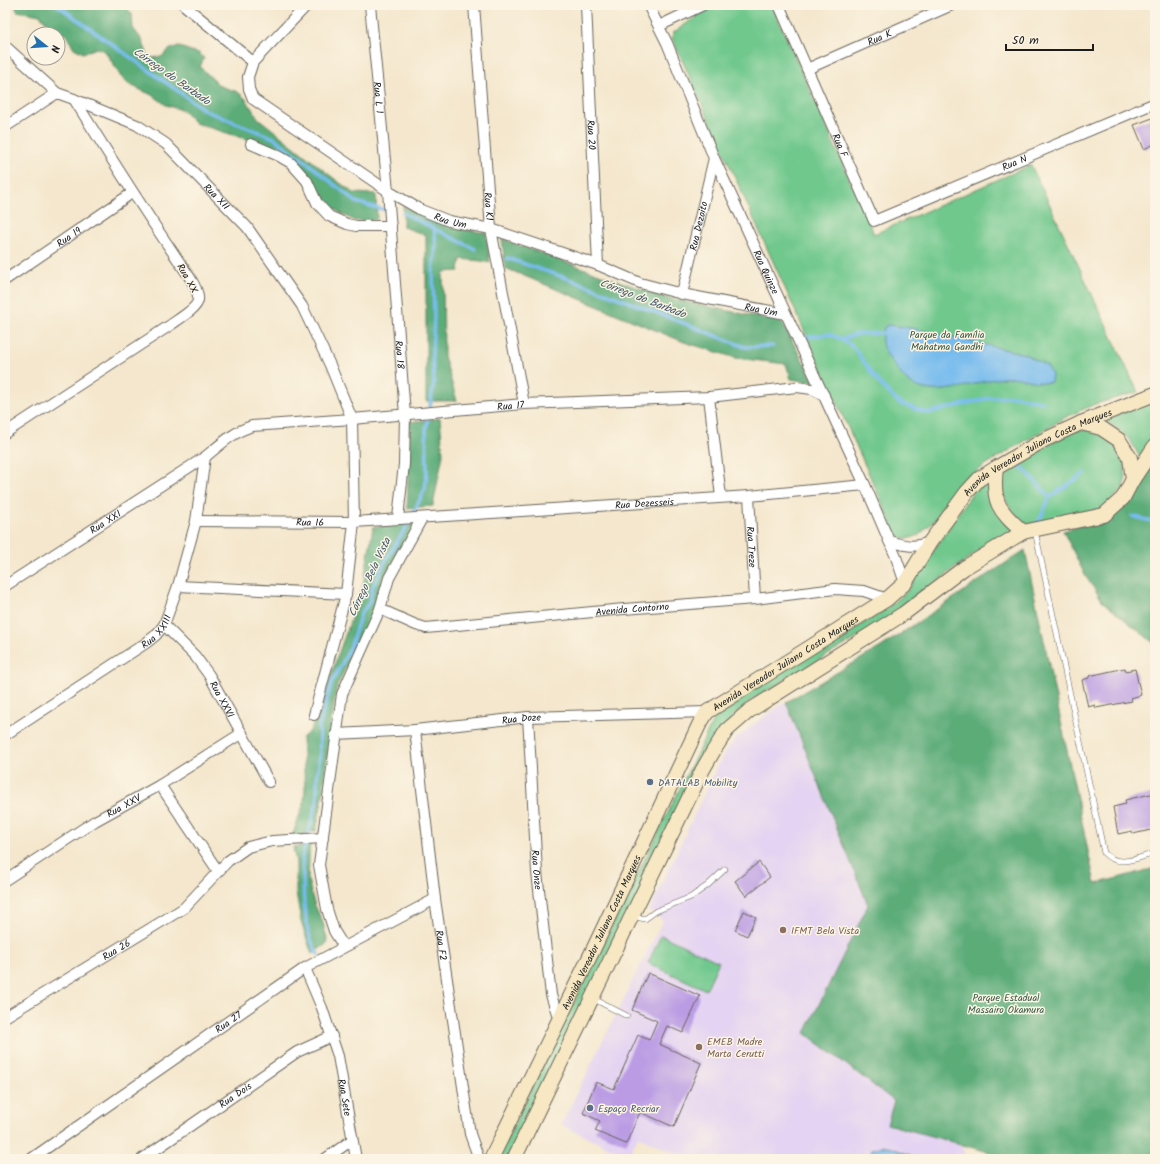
<svg xmlns="http://www.w3.org/2000/svg" width="1160" height="1164" viewBox="0 0 1160 1164" font-family="Kalam,sans-serif">
<style>
.built{fill:#e4d3f2}
.green{fill:#70c88d;stroke:#467254}
.forest{fill:#5cac78;stroke:#3c644a}
.water{fill:#78bcee;stroke:#4a6c85}
.lines{fill:none;stroke-linecap:round;stroke-linejoin:round}
.stream{stroke:#78bcee;stroke-width:3.5}
.building{fill:#ba9be4}
.lane-casing{stroke:#68635a;stroke-width:6}
.street-casing{stroke:#68635a;stroke-width:12}
.secondary-casing{stroke:#68635a;stroke-width:16}
.lane{stroke:#fff;stroke-width:5}
.street{stroke:#fff;stroke-width:10}
.secondary{stroke:#f7e8c3;stroke-width:14}
.service-dot{fill:#5c6f8a;stroke:#fcf5e5;stroke-width:1.5}
.education-dot{fill:#8d6e63;stroke:#fcf5e5;stroke-width:1.5}
.labels{text-anchor:middle;stroke-width:3;stroke-linejoin:round;paint-order:stroke}
.street-label{font-size:10px;fill:#1c1c1c;stroke:#fcf5e5}
.park-label{font-size:10px;fill:#395844;stroke:#fcf5e5}
.service-label{font-size:10px;fill:#4e5e75;stroke:#fcf5e5;text-anchor:start}
.education-label{font-size:10px;fill:#785e54;stroke:#fcf5e5;text-anchor:start}
.water-label{font-size:11px;font-style:italic;fill:#3c5466;stroke:#fcf5e5}
</style>
<rect width="100%" height="100%" fill="#fcf5e5"/>
<filter id="ink" filterUnits="userSpaceOnUse"><feTurbulence type="fractalNoise" baseFrequency=".025" numOctaves="2"/><feDisplacementMap in="SourceGraphic" scale="8" xChannelSelector="R" yChannelSelector="G"/><feConvolveMatrix kernelMatrix="1 2 1 2 8 2 1 2 1" color-interpolation-filters="sRGB"/></filter>
<filter id="wash" filterUnits="userSpaceOnUse"><feTurbulence type="fractalNoise" baseFrequency=".012" numOctaves="4" result="noise"/><feDisplacementMap in="SourceGraphic" scale="16" xChannelSelector="R" yChannelSelector="G"/><feGaussianBlur stdDeviation="0.9" result="paint"/><feColorMatrix in="noise" values="0 0 0 0 0 0 0 0 0 0 0 0 0 0 0 0 0 1.4 0 .05"/><feComposite in="paint" operator="in"/></filter>
<g filter="url(#wash)">
<rect width="100%" height="100%" fill="#f4e7cd"/>
<polygon class="built" points="786,702 868,905 967,1159 689,1159 638,1136 629,1156 561,1125 663,920 649,911 721,759 736,738 758,721"/>
<g class="green">
<polygon points="713,5 772,5 874,234 1031,165 1138,392 1095,404 1064,418 985,465 958,487 934,521 919,535 911,538 901,538 897,536 672,38 673,33"/>
<path d="M1155,401V436L1140,458C1129,436 1122,430 1101,419Z"/>
<path d="M1089,430L1109,438L1124,457L1126,478L1122,490L1101,509L1031,524C1024,524 1021,520 1016,515C1003,500 1001,490 1003,471L1073,431Z"/>
<polygon points="991,477 1015,531 981,549 877,626 753,699 733,716 508,1159 497,1159 715,717 727,706 771,677 876,616 894,603 907,591 974,490"/>
<polygon points="661,935 719,962 706,990 648,963"/>
</g>
<g class="forest">
<path d="M15,5H124L132,14L133,28L142,40L149,58L161,57C178,40 179,49 199,53L204,58L200,67L220,86L238,92L245,98L258,118L336,180L354,193L376,194L377,219L355,221L340,213L322,199L309,176L281,150L195,123L182,110L166,105L154,96L130,85L121,77L105,51L97,48L83,53L74,48L65,34L52,29L40,15L17,11Z"/>
<polygon points="403,206 447,226 486,233 490,262 461,259 459,271 443,272 444,356 457,401 426,401 426,235 403,227"/>
<polygon points="502,239 663,297 782,322 815,383 791,379 786,364 736,358 684,342 505,268"/>
<polygon points="440,418 443,454 433,506 407,508 410,422"/>
<polygon points="1155,461 1155,644 1104,603 1086,577 1063,531 1107,519 1127,505"/>
<polygon points="415,522 381,585 372,614 337,686 331,722 323,796 316,831 292,837 304,802 305,787 302,738 310,731 320,711 332,671 363,586 373,527"/>
<polygon points="1025,550 1095,884 1155,868 1155,1159 1014,1159 887,1124 894,1101 805,1033 868,905 786,702 881,647"/>
<polygon points="310,845 308,880 314,903 323,923 328,943 312,954 301,922 296,892 296,863 293,847"/>
</g>
<g class="water">
<path d="M889,325L911,328L953,337L1025,354L1048,367L1052,375L1051,382C1041,384 1034,381 1024,379C1017,377 1009,377 1003,378C973,381 942,399 913,385C905,381 898,370 893,363C883,350 879,343 884,327Z"/>
<polygon points="881,1146 893,1148 919,1159 869,1159 872,1149"/>
</g>
<g class="lines">
<g class="stream">
<polyline points="57,5 206,111 274,138 310,165 356,202 385,210"/>
<polyline points="403,213 475,249"/>
<polyline points="507,258 575,281 745,347 773,346"/>
<polyline points="807,337 828,334 842,339 854,348 879,383 899,403 927,413 989,398 1015,396 1043,402"/>
<polyline points="842,339 857,334 882,333"/>
<polyline points="1018,463 1050,497 1039,521"/>
<polyline points="1050,497 1085,473"/>
<polyline points="1132,516 1155,522"/>
<polyline points="318,954 313,945 308,931 304,904 302,857 317,801 317,778 320,754 319,727 332,682 350,648 361,613 369,603 373,586 387,558 408,524 425,489 427,470 426,430 434,382 432,353 434,318 433,272 436,245 434,228"/>
</g>
</g>
<g id="blocks">
<g class="building">
<polygon points="1155,117 1155,144 1144,149 1134,125"/>
<polygon points="1125,668 1126,671 1135,669 1141,695 1131,698 1132,701 1096,708 1095,705 1088,707 1082,680 1089,678 1089,676"/>
<polygon points="1155,793 1155,829 1133,834 1132,831 1118,834 1113,807 1126,804 1125,800"/>
<polygon points="759,862 770,877 746,896 735,881"/>
<polygon points="744,911 756,917 747,936 735,930"/>
<polygon points="648,973 700,996 683,1033 667,1026 659,1044 701,1063 674,1127 640,1112 626,1144 595,1131 600,1121 583,1113 596,1082 614,1089 638,1035 649,1040 657,1021 632,1010"/>
</g>
</g>
</g>
<g filter="url(#ink)">
<use href="#blocks" fill-opacity="0" stroke="#68635a" stroke-width="1"/>
<g class="lines">
<g class="lane-casing">
<g id="lane">
<path d="M1035,531L1104,853C1118,868 1137,858 1155,853"/>
<polyline points="632,916 645,919 656,911 691,897 708,885 725,869"/>
<polyline points="592,998 627,1016"/>
</g>
</g>
<g class="street-casing">
<g id="street">
<polyline points="184,5 253,62"/>
<path id="s1" d="M307,5L253,62L248,77L249,89L253,99L388,191L421,210L449,221L491,229L598,265L640,283L682,294L786,314"/>
<path id="s2" d="M370,5L388,191L405,415L404,464L398,518"/>
<path id="s3" d="M474,5L491,229L524,404"/>
<path id="s4" d="M586,5L598,265"/>
<path id="s5" d="M648,5L667,43L714,158L865,485L896,557L905,583"/>
<path id="s6" d="M779,5L874,221L1155,103"/>
<polyline points="659,26 703,5"/>
<path id="s7" d="M5,46L57,93L74,99L137,125L166,144L247,227L302,306L330,365L352,419L354,522L346,594L314,715"/>
<path id="s8" d="M807,69L952,5"/>
<polyline points="5,127 57,93"/>
<polyline points="251,144 279,156 291,163 307,181 317,203 329,216 347,224 356,226 391,226"/>
<path id="s9" d="M5,280L132,193"/>
<path id="s10" d="M682,294L714,158"/>
<polyline points="709,397 721,497"/>
<path d="M5,433L169,326C177,320 197,309 198,300C200,288 182,267 176,257C140,205 107,152 74,99"/>
<path id="s11" d="M749,496L755,599"/>
<path id="s12" d="M196,521L354,522L749,496L865,485"/>
<path d="M889,541C907,546 913,548 930,542"/>
<path id="s13" d="M5,586L205,457C220,445 233,432 252,426L352,419L524,404L709,397L797,387L812,389L824,395"/>
<polyline points="178,586 346,594"/>
<path id="s14" d="M380,609L416,625L426,628L624,609L755,599L835,589L864,591L887,599"/>
<path id="s15" d="M164,625L195,656L209,675L269,782"/>
<path id="s16" d="M528,717L537,872L551,995L559,1020"/>
<path id="s17" d="M415,730L435,899L470,1134L479,1159"/>
<path id="s18" d="M336,734L415,730L528,717L707,712"/>
<path id="s19" d="M5,735L146,643L156,635L164,625L178,586L196,521L205,457"/>
<polyline points="160,785 218,871"/>
<path id="s20" d="M5,880L95,821L160,785L242,733"/>
<polyline points="344,947 334,931 327,909 319,865 342,694 380,609 389,578 422,518"/>
<path id="s21" d="M305,968L322,1008L338,1056L356,1159"/>
<path id="s22" d="M5,1017L184,908L228,861L248,847L272,841L323,838"/>
<path id="s23" d="M31,1159L305,968L435,899"/>
<path id="s24" d="M142,1159L297,1052L332,1036"/>
<polyline points="325,1159 352,1140"/>
</g>
</g>
<g class="secondary-casing">
<g id="secondary">
<polyline points="1081,423 1101,428 1119,440 1130,458 1133,479"/>
<path d="M996,468C992,502 998,510 1023,532"/>
<path id="s25" d="M491,1159L593,950L699,725L707,712L887,599L905,583L930,542L967,492L979,479L996,468L1044,440L1081,423L1155,394"/>
<polyline points="514,1159 702,771 714,750 727,730 749,711 903,614 964,568 1023,532 1104,515 1123,498 1133,479 1155,446"/>
</g>
</g>
<use href="#lane" class="lane"/>
<use href="#street" class="street"/>
<use href="#secondary" class="secondary"/>
</g>
</g>
<g class="service-dot">
<circle cx="650" cy="782" r="4"/>
<circle cx="590" cy="1108" r="4"/>
</g>
<g class="education-dot">
<circle cx="783" cy="930" r="4"/>
<circle cx="699" cy="1047" r="4"/>
</g>
<g class="labels">
<g class="street-label">
<text dy="4" stroke="none"><textPath href="#s8" startOffset="79">Rua K</textPath></text>
<text dy="4" stroke="none"><textPath href="#s2" startOffset="93">Rua L 1</textPath></text>
<text dy="4" stroke="none"><textPath href="#s4" startOffset="130">Rua 20</textPath></text>
<text dy="4" stroke="none"><textPath href="#s6" startOffset="153">Rua F</textPath></text>
<text dy="4" stroke="none"><textPath href="#s6" startOffset="388">Rua N</textPath></text>
<text dy="4" stroke="none"><textPath href="#s7" startOffset="264">Rua XII</textPath></text>
<text dy="4" stroke="none"><textPath href="#s3" startOffset="202">Rua K1</textPath></text>
<text dy="4" stroke="none"><textPath href="#s1" startOffset="350">Rua Um</textPath></text>
<text dy="4" stroke="none"><textPath href="#s10" startOffset="70">Rua Dezoito</textPath></text>
<text dy="4" stroke="none"><textPath href="#s9" startOffset="77">Rua 19</textPath></text>
<text dy="4" stroke="none"><textPath href="#s5" startOffset="292">Rua Quinze</textPath></text>
<text transform="translate(188 278) rotate(61)" y="4">Rua XX</text>
<text dy="4" stroke="none"><textPath href="#s1" startOffset="674">Rua Um</textPath></text>
<text dy="4" stroke="none"><textPath href="#s2" startOffset="351">Rua 18</textPath></text>
<text dy="4" stroke="none"><textPath href="#s13" startOffset="554">Rua 17</textPath></text>
<text dy="4" stroke="none"><textPath href="#s25" startOffset="925">Avenida Vereador Juliano Costa Marques</textPath></text>
<text dy="4" stroke="none"><textPath href="#s12" startOffset="449">Rua Dezesseis</textPath></text>
<text dy="4" stroke="none"><textPath href="#s13" startOffset="119">Rua XXI</textPath></text>
<text dy="4" stroke="none"><textPath href="#s12" startOffset="114">Rua 16</textPath></text>
<text dy="4" stroke="none"><textPath href="#s11" startOffset="51">Rua Treze</textPath></text>
<text dy="4" stroke="none"><textPath href="#s14" startOffset="257">Avenida Contorno</textPath></text>
<text dy="4" stroke="none"><textPath href="#s19" startOffset="184">Rua XXIII</textPath></text>
<text dy="4" stroke="none"><textPath href="#s25" startOffset="589">Avenida Vereador Juliano Costa Marques</textPath></text>
<text dy="4" stroke="none"><textPath href="#s15" startOffset="95">Rua XXVI</textPath></text>
<text dy="4" stroke="none"><textPath href="#s18" startOffset="186">Rua Doze</textPath></text>
<text dy="4" stroke="none"><textPath href="#s20" startOffset="140">Rua XXV</textPath></text>
<text dy="4" stroke="none"><textPath href="#s16" startOffset="153">Rua Onze</textPath></text>
<text dy="4" stroke="none"><textPath href="#s25" startOffset="252">Avenida Vereador Juliano Costa Marques</textPath></text>
<text dy="4" stroke="none"><textPath href="#s17" startOffset="217">Rua F2</textPath></text>
<text dy="4" stroke="none"><textPath href="#s22" startOffset="130">Rua 26</textPath></text>
<text dy="4" stroke="none"><textPath href="#s23" startOffset="240">Rua 27</textPath></text>
<text dy="4" stroke="none"><textPath href="#s24" startOffset="113">Rua Dois</textPath></text>
<text dy="4" stroke="none"><textPath href="#s21" startOffset="136">Rua Sete</textPath></text>
</g>
<g class="park-label">
<text x="947" y="338">Parque da Família<tspan x="947" dy="12">Mahatma Gandhi</tspan></text>
<text x="1006" y="1001">Parque Estadual<tspan x="1006" dy="12">Massairo Okamura</tspan></text>
</g>
<g class="service-label">
<text x="658" y="786">DATALAB Mobility</text>
<text x="598" y="1112">Espaço Recriar</text>
</g>
<g class="education-label">
<text x="791" y="934">IFMT Bela Vista</text>
<text x="707" y="1045">EMEB Madre<tspan x="707" dy="12">Marta Cerutti</tspan></text>
</g>
<g class="water-label">
<text transform="translate(172 76) rotate(35)" y="4">Córrego do Barbado</text>
<text transform="translate(643 298) rotate(21)" y="4">Córrego do Barbado</text>
<text transform="translate(369 577) rotate(-65)" y="4">Córrego Bela Vista</text>
</g>
</g>
<rect width="1160" height="1164" fill="none" stroke="#fcf5e5" stroke-width="20"/>
<g transform="translate(46 46) rotate(107)"><circle r="19" fill="#fcf5e5" stroke="#a29e95"/>
<path d="M0-3L7 15L0 10L-7 15Z" fill="#1f6fb2"/>
<text y="-6" font-size="11" font-weight="bold" text-anchor="middle" fill="#1c1c1c">N</text>
</g>
<path d="M1006 44v6h87v-6" fill="none" stroke="#1c1c1c" stroke-width="2"/>
<text x="1012" y="44" font-size="12" fill="#1c1c1c" stroke="#fcf5e5" stroke-width="3" paint-order="stroke">50 m</text>
</svg>
